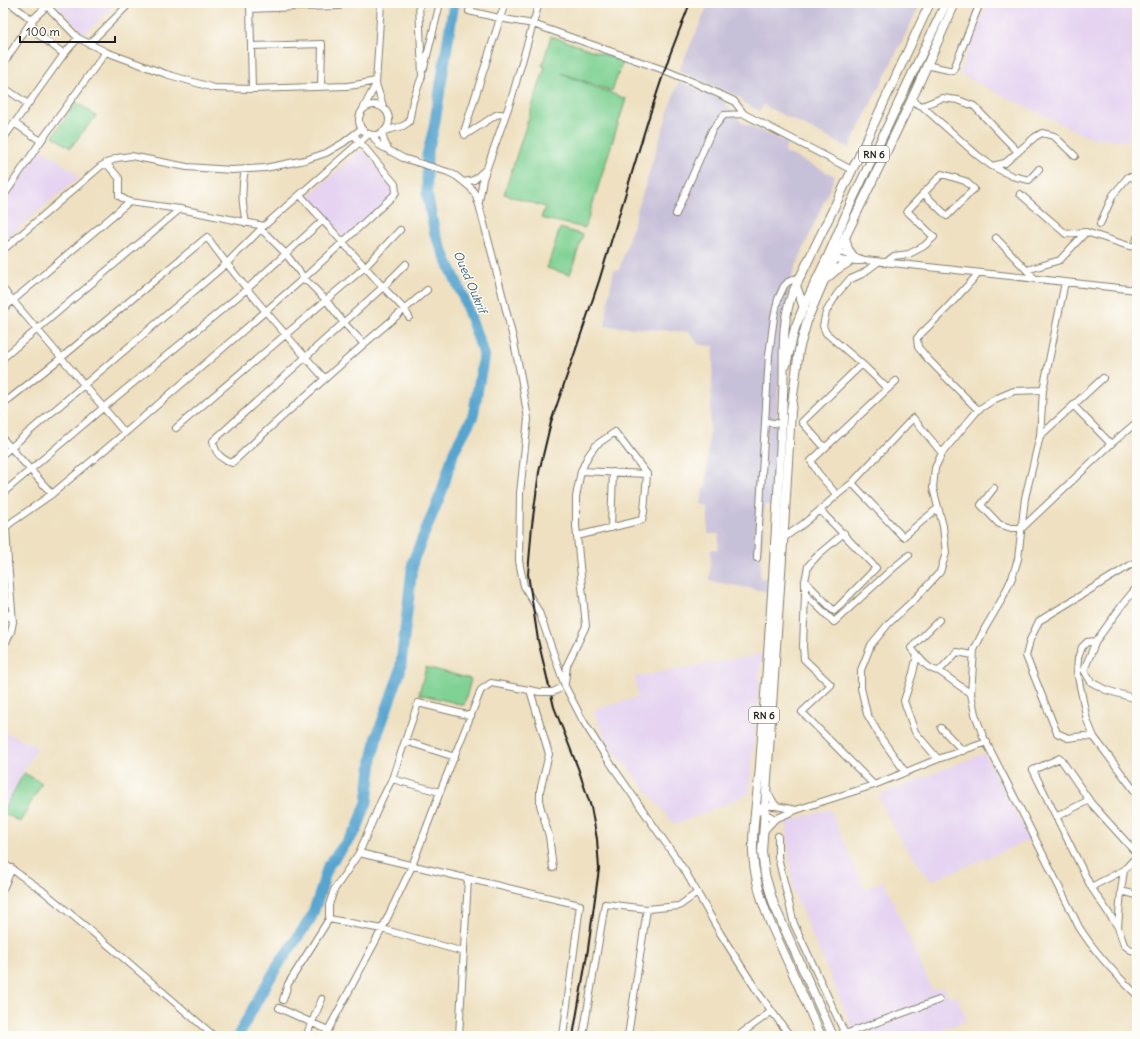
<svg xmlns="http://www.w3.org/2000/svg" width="1140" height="1039" font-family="Delius,sans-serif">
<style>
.built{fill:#e5d3f1}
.industrial{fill:#c7c0d9}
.green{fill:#80d294;stroke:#4e7758}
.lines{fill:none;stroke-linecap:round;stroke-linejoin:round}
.river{stroke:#56a5d0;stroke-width:11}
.minor-casing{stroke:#857e6e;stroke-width:8}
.major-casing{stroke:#857e6e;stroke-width:10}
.minor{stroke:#fff;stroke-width:6}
.major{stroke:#fff;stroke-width:8}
.rail{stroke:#1c1c1c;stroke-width:2}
.minor-bridge-casing{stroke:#857e6e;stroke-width:8;stroke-linecap:butt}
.minor-bridge{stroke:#fff;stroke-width:6}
.labels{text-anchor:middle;stroke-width:3;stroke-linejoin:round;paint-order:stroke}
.shield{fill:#fdfcf7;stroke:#605f5e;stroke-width:1}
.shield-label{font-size:10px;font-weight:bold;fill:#1c1c1c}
.water-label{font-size:12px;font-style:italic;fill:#396076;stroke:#fdfcf7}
</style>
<rect width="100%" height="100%" fill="#fdfcf7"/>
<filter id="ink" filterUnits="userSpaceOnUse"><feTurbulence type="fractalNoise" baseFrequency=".025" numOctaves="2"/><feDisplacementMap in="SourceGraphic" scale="8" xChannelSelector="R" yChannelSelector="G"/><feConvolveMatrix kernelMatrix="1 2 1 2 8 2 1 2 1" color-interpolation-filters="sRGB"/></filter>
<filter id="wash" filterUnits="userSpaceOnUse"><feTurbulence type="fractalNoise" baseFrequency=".012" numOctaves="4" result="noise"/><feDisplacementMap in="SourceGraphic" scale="16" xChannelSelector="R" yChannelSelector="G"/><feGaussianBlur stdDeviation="0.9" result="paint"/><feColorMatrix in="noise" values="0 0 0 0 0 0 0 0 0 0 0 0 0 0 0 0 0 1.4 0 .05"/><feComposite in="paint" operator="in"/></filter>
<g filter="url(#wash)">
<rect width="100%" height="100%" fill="#eee0c0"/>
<path class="built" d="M 55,3 L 118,3 L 84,34 Z
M 988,3 L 1137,3 L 1137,142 L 1088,137 L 959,74 Z
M 42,149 L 80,176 L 3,241 L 3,204 Z
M 362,149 L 397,191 L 344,237 L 314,205 L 310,195 Z
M 762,654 L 749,794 L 675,825 L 609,745 L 593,710 L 638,697 L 635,677 Z
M 3,731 L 37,747 L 3,809 Z
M 984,753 L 1030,840 L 931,881 L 904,845 L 890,821 L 878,796 Z
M 830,809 L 865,889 L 884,881 L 932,990 L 944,987 L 949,998 L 956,995 L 967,1020 L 928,1036 L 856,1036 L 793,891 L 786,822 Z"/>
<path class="industrial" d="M 709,3 L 921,3 L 849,148 L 763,105 L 760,111 L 743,103 L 741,98 L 679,71 Z
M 679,82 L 722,99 L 741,122 L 787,143 L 785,152 L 835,176 L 791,278 L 788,294 L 781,348 L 776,430 L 774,505 L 764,505 L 760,578 L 769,578 L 769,592 L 710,581 L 711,549 L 718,549 L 719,534 L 708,534 L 708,507 L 701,505 L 703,488 L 706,488 L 714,346 L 699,345 L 689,332 L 605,326 L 610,289 L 614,270 L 619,270 L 672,99 Z"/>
<path class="green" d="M 551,36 L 623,61 L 612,91 L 561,73 L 626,99 L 585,228 L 541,218 L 545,207 L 504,194 L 545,67 L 542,66 Z
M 76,102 L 96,116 L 70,148 L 53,136 Z
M 560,228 L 583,235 L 570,275 L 547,268 Z
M 426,667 L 471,679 L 464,705 L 419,694 Z
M 24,773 L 42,783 L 20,822 L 3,812 L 3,811 Z"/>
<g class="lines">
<path class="river" d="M 238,1036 L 262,992 L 277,967 L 311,918 L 318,899 L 328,866 L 357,829 L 367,802 L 372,760 L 377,736 L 400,672 L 413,561 L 442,491 L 454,451 L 473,416 L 484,355 L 462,294 L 435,234 L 427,193 L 427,155 L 434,127 L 454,3"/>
</g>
</g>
<g filter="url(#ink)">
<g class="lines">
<g class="minor-casing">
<path id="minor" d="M 10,3 L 32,20 L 34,31 L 64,54
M 44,3 L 78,38 L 106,52 L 166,74 L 214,88 L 252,89 L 347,86 L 355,85 L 376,81
M 250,3 L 252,89
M 381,3 L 376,84 L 384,109
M 505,3 L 464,132 L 465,135 L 467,134 L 496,115 L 500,114 L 505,115
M 250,9 L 296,7 L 339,6 L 339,3
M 469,11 L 499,18 L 533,24 L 664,70 L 693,82 L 734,101 L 744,114
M 89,44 L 130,3
M 251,46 L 322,44 L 321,87
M 3,64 L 32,20 L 47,6
M 926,65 L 953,71 L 980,3
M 424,68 L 440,3
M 3,87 L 28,104
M 911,101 L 922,106 L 977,155 L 992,166 L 1012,176 L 1029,180 L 1039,169
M359 120a15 15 0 1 1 30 0a15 15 0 1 1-30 0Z
M 922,106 L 942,98 L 958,100 L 974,106 L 1018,152
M 363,109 L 376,84
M 14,123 L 41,141
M 384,131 L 403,126 L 409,122 L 413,101 L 422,76 L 419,3
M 382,132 L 384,141 L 389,151
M 372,135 L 379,145 L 403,158 L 448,172 L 456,176 L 471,188 L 475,194 L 479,205 L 493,258 L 513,338 L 521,377 L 528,419 L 520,493 L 519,561 L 524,586 L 539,612 L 565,686 L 582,719 L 604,754 L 685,871 L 720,933 L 759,994 L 790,1036
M 3,139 L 64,54 L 78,38
M 106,163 L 119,178 L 119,196 L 129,202 L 180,209 L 264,226
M 992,166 L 1005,163 L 1035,137 L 1042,133 L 1054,136 L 1075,156
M 245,169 C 241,190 242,203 246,223
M 464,182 L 474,180 L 485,170
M 1020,194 L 1066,234 L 1086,232
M 300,195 L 383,287 L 405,310 L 409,317
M 3,197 L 41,141 L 106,52
M 479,202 L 483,179 L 511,100 L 539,3
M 676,214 L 712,130 L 724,115 L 744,114 L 852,170
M 1100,224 L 1113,195 L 1128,177 L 1137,178
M 261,229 L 286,254 L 304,278 L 326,300 L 343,322 L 364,344
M 996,238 L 1035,279
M 1135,247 L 1137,238
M 3,250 L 101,166 L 117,158 L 131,156 L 187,167 L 232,170 L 265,168 L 305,160 L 326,153 L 343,143 L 361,129
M 836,251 L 865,260 L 1137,290
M 832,258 L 845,261 L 862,261
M 878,262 L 862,274 L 849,280 L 837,294 L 826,312 L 823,326 L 826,333 L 862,364 L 888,389
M 885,263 L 894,256 L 909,254 L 924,246 L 934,237 L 907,211 L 942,174 L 965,181 L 974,189 L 947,216 L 923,193
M 406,264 L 383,287 L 213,441 C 215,453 221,459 232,463 L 274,424 L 364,344 L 427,290
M 1027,270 L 1060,260 L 1086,232 L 1129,246 L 1137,247
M 1065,282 L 1043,390 L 1040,436 L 1025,498 L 1018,559 L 1012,578 L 1001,601 L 985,628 L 974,650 L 971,694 L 975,714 L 983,736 L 1020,808 L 1079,927 C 1095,953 1115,974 1137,995
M 3,289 L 125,433
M 3,309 L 129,202
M 3,358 L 180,209
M 3,404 L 61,358 L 207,237 C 243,287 284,333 325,379
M 1074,406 L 1111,444
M 978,410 L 927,358 L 918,347 L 917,338 L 946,309 L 979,273
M 766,422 L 782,424
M 176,428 L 365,267 L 400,230
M 1040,436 L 1103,378
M 3,439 L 52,494
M 825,448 L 802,422 L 862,364
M 3,454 L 226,264 L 264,226 L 369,134
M 581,471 L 647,474
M 852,483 L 903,537 L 938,508
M 994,488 L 981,505 L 999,524 L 1011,528 L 1022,528 L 1111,444 L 1137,422
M 3,493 L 104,407 L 247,289 L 323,220
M 837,495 L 818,473 L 811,461 L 896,381
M 3,523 L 6,527 L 8,562 L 13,622 L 11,632 L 6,642 L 3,643
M 6,527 L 12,522 L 52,494 L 125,433 L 304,278 L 393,196 L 396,192 L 395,184 L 354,135
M 611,528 L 613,472
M 844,533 L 819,554 L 808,566 L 805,581 L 805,594 L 803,646 L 804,659 L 831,685 L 802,712 L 874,785
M 782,539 L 802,525 L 820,510 L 837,495 L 852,483 L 913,418 L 942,453
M 757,558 L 769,355 L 774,317 L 778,299 L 784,286 L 788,282 L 801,276
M 805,581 L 834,611 L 876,568 L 820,510
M 1137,587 L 1123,604 L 1096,641 L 1084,670 L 1091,682 L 1106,690 L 1137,699
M 805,594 L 834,622 L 891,570 L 909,555
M 3,609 L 13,622
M 939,620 L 911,648 C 918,656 928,671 939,671 L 957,652 L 973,655
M 1096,641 L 1087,642 L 1082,647 L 1078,658 L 1077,672 L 1087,720 L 1094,737 L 1137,794
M 917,655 L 913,673 L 904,701 L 915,732 L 938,759
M 939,671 L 971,694
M 565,683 L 567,665 L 586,626 L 576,526 L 576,497 L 581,471 L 588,456 L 596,445 L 615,432 L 647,474 L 644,512 L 642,520 L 577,536
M 530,690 L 549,754 L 540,791 L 540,805 L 549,836 L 553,868
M 941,728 L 963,751
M 1094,737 L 1083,736 L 1068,738 L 1057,733 L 1026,656 L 1030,640 L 1039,621 L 1137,561
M 405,741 L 455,757
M 906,773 L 881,738 L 867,714 L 861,688 L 861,670 L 871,645 L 889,623 L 916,598 L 940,572 L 946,553 L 943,526 L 933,488 L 935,468 L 942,453 L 978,410 L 995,399 L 1014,391 L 1043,390
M 392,779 L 440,792
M 796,810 L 874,785 L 938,759 L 987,742
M 1056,817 L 1089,800
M 775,819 L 756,809 L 765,806 L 776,806
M 764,831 L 775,819 L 796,810 L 776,806 L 766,790
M 778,836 L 778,857 L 794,924 L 846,1036
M 359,853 L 580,905 L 563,1036
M 1137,856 L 1124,870 L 1121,891 L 1118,927 L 1124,945 L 1131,950 L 1137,952
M 3,863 L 43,891 L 114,950 L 214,1036
M 1091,887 L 1124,870
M 3,889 L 12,868
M 1121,891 L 1137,895
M 329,919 L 382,929 L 464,952
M 1118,927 L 1091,887 L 1033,770 L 1060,758 L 1091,803 L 1137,854
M 283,1000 L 288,984 L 329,919 L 329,905 L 334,890 L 359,853 L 381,801 L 392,779 L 418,703 L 471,716
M 279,1008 L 328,1030
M 845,1034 L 939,1000
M 306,1036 L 322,999
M 325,1036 L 382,929 L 412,866 L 440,792 L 481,690 L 491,683 L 540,692
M 459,1036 L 468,879
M 583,1036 L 605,904 L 647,909 L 679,906 L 697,893
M 628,1036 L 647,909
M 738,1036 L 772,1011"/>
</g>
<g class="major-casing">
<path id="major" d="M 845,237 L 848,249 L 853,256
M 827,278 L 836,270 L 849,262
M 796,286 L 804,308
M 786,365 L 795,328 L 804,306 L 828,256 L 850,205 L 946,3
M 821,1036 L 770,922 C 761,900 754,876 753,852 C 752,823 758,795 760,766 C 765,692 771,618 775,544 C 778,495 781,445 783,395 C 785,361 780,327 792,294 L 858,158 L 930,3
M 833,1036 L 774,905 L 765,875 L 762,852 L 784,529 L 791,411 L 799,350 L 808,318 L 823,283 L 911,101 L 955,3"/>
</g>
<use href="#minor" class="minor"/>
<use href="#major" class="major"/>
<path class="rail" d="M 573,1036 L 588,949 L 599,869 L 597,839 L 591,807 L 578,768 L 554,707 L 538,640 L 528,574 L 532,525 L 539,472 L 551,422 L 575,352 L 599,281 L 648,120 L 669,57 L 690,3"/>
<g class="minor-bridge-casing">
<path id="minor-bridge" d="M 540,692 L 553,692 L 559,689"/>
</g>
<use href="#minor-bridge" class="minor-bridge"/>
</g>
</g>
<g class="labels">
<g class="shield">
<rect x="859" y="146" width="30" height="16" rx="3"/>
<rect x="749" y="707" width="30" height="16" rx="3"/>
</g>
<g class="shield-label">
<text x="874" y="158">RN 6</text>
<text x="764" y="719">RN 6</text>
</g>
<g class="water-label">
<text transform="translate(470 282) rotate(67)" y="4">Oued Oukrif</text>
</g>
</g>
<rect width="1140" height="1039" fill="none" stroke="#fdfcf7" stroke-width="16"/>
<path d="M20 36v6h95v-6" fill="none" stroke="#1c1c1c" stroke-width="2"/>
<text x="26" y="36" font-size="12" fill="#1c1c1c" stroke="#fdfcf7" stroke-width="3" paint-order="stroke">100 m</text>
</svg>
